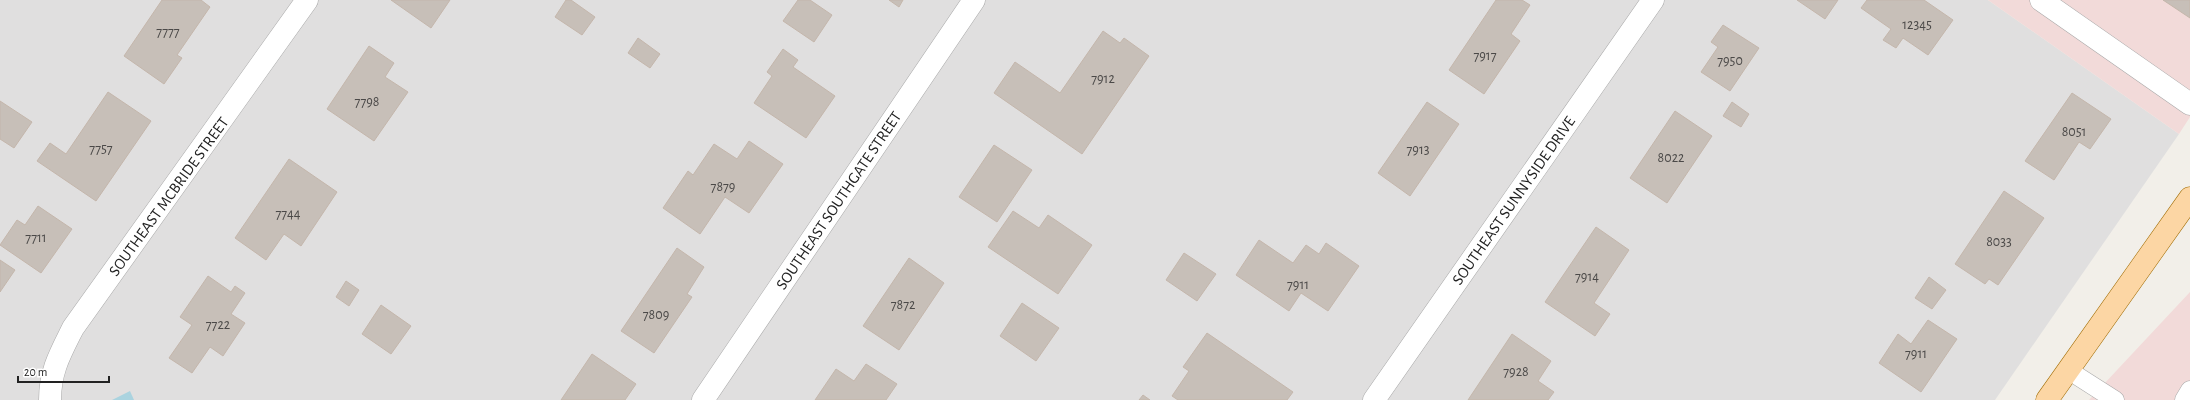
<svg xmlns="http://www.w3.org/2000/svg" width="2190" height="400" font-family="'Alegreya Sans',sans-serif">
<style>
.residential{fill:#e0dfdf}
.commercial{fill:#f2dad9}
.water{fill:#aad3df}
.building{fill:#c7bfb8;stroke:#c4b6ab}
.lines{fill:none;stroke-linecap:round;stroke-linejoin:round}
.service-casing{stroke:#a9a9a9;stroke-width:19}
.minor-casing{stroke:#a9a9a9;stroke-width:23}
.primary-casing{stroke:#a06b00;stroke-width:23}
.service{stroke:#fff;stroke-width:18}
.minor{stroke:#fff;stroke-width:22}
.primary{stroke:#fcd6a4;stroke-width:22}
.labels{text-anchor:middle;stroke-width:3;stroke-linejoin:round;paint-order:stroke}
.number-label{font-size:14px;fill:#4b4948}
.street-label{font-size:16px;fill:#222;stroke:#fff}
</style>
<rect width="100%" height="100%" fill="#f2efe9"/>
<path class="residential" d="M 0,0 L 1988,0 L 2179,134 L 1995,400 L 0,400 Z"/>
<path class="commercial" d="M 1988,0 L 2190,0 L 2190,117 L 2179,134 Z
M 2190,292 L 2190,400 L 2089,400 Z"/>
<path class="water" d="M 130,391 L 134,400 L 112,400 Z"/>
<path class="building" d="M 162,0 L 201,0 L 210,7 L 177,55 L 182,58 L 164,84 L 124,56 Z
M 391,0 L 450,0 L 431,28 Z
M 566,0 L 571,0 L 595,17 L 582,35 L 555,17 Z
M 798,0 L 810,0 L 832,15 L 814,42 L 783,21 Z
M 889,0 L 903,0 L 899,7 Z
M 1496,0 L 1522,0 L 1530,5 L 1511,34 L 1520,41 L 1484,94 L 1449,70 Z
M 1797,0 L 1838,0 L 1825,19 Z
M 1867,0 L 1924,0 L 1953,20 L 1928,55 L 1903,38 L 1896,48 L 1883,40 L 1891,29 L 1861,8 Z
M 2163,0 L 2190,0 L 2190,18 Z
M 1723,25 L 1759,48 L 1730,91 L 1701,72 L 1718,47 L 1711,42 Z
M 1103,31 L 1120,43 L 1124,38 L 1149,56 L 1082,154 L 994,93 L 1015,62 L 1060,93 Z
M 638,38 L 660,54 L 650,68 L 628,53 Z
M 369,46 L 394,63 L 385,77 L 408,92 L 374,141 L 327,109 Z
M 783,49 L 798,60 L 793,67 L 835,96 L 806,138 L 754,103 L 772,76 L 767,72 Z
M 108,92 L 151,121 L 96,201 L 37,161 L 50,143 L 66,154 Z
M 2072,93 L 2111,119 L 2090,149 L 2079,142 L 2054,180 L 2025,161 Z
M 0,101 L 32,122 L 14,148 L 0,139 Z
M 1427,102 L 1459,124 L 1410,196 L 1378,173 Z
M 1732,102 L 1749,114 L 1741,127 L 1723,116 Z
M 1675,111 L 1712,136 L 1667,203 L 1630,178 Z
M 749,141 L 783,164 L 749,213 L 725,197 L 700,234 L 663,208 L 688,171 L 693,175 L 714,144 L 737,159 Z
M 994,145 L 1032,170 L 997,222 L 959,197 Z
M 289,159 L 337,192 L 301,246 L 284,234 L 266,260 L 235,238 Z
M 2004,191 L 2044,218 L 1998,285 L 1989,279 L 1985,284 L 1955,264 Z
M 38,206 L 72,229 L 41,273 L 0,245 L 17,220 L 25,225 Z
M 1013,211 L 1039,228 L 1048,215 L 1092,245 L 1058,294 L 988,247 Z
M 1596,227 L 1629,250 L 1594,303 L 1610,314 L 1595,336 L 1545,302 Z
M 1259,240 L 1293,263 L 1306,245 L 1319,254 L 1326,243 L 1359,266 L 1328,311 L 1301,293 L 1289,311 L 1236,275 Z
M 677,248 L 704,267 L 687,294 L 692,297 L 654,353 L 621,331 Z
M 1184,253 L 1216,274 L 1197,301 L 1166,280 Z
M 909,258 L 944,283 L 899,350 L 863,326 Z
M 0,260 L 15,270 L 0,292 Z
M 208,276 L 231,292 L 235,286 L 245,293 L 231,314 L 245,323 L 223,356 L 210,347 L 192,373 L 169,358 L 192,325 L 180,317 Z
M 1929,277 L 1946,290 L 1932,309 L 1915,298 Z
M 346,281 L 359,290 L 349,306 L 336,297 Z
M 1022,303 L 1059,328 L 1036,361 L 1000,336 Z
M 381,305 L 411,326 L 391,354 L 362,334 Z
M 1928,320 L 1957,339 L 1921,392 L 1879,363 L 1898,334 L 1911,344 Z
M 1207,333 L 1293,392 L 1287,400 L 1178,400 L 1172,396 L 1189,371 L 1183,367 Z
M 1512,334 L 1551,361 L 1538,381 L 1554,392 L 1548,400 L 1468,400 Z
M 592,354 L 636,384 L 625,400 L 561,400 Z
M 866,364 L 897,384 L 886,400 L 815,400 L 836,369 L 854,381 Z
M 1143,395 L 1150,400 L 1139,400 Z"/>
<g class="lines">
<g class="service-casing">
<path id="service" d="M 2068,370 L 2115,400
M 2184,400 L 2190,390"/>
</g>
<g class="minor-casing">
<path id="minor" d="M 2041,0 L 2190,104
M 50,400 C 50,371 60,354 73,328 L 307,0
M 703,400 L 974,0
M 1374,400 L 1653,0"/>
</g>
<g class="primary-casing">
<path id="primary" d="M 2047,400 L 2190,198"/>
</g>
<use href="#service" class="service"/>
<use href="#minor" class="minor"/>
<use href="#primary" class="primary"/>
</g>
<g class="labels">
<g class="number-label">
<text x="1917" y="29">12345</text>
<text x="168" y="36">7777</text>
<text x="1485" y="60">7917</text>
<text x="1730" y="65">7950</text>
<text x="1103" y="83">7912</text>
<text x="367" y="106">7798</text>
<text x="2074" y="136">8051</text>
<text x="101" y="153">7757</text>
<text x="1418" y="154">7913</text>
<text x="1671" y="162">8022</text>
<text x="723" y="191">7879</text>
<text x="288" y="218">7744</text>
<text x="36" y="242">7711</text>
<text x="1999" y="246">8033</text>
<text x="1587" y="281">7914</text>
<text x="1298" y="289">7911</text>
<text x="903" y="309">7872</text>
<text x="656" y="319">7809</text>
<text x="218" y="329">7722</text>
<text x="1916" y="358">7911</text>
<text x="1516" y="376">7928</text>
</g>
<g class="street-label">
<text transform="translate(168 196) rotate(-54)" y="6">SOUTHEAST MCBRIDE STREET</text>
<text transform="translate(838 200) rotate(-56)" y="6">SOUTHEAST SOUTHGATE STREET</text>
<text transform="translate(1513 200) rotate(-55)" y="6">SOUTHEAST SUNNYSIDE DRIVE</text>
</g>
</g>
<path d="M18 376v6h91v-6" fill="none" stroke="#222222" stroke-width="2"/>
<text x="24" y="376" font-size="12" fill="#222222" stroke="#ffffff" stroke-width="3" paint-order="stroke">20 m</text>
</svg>
